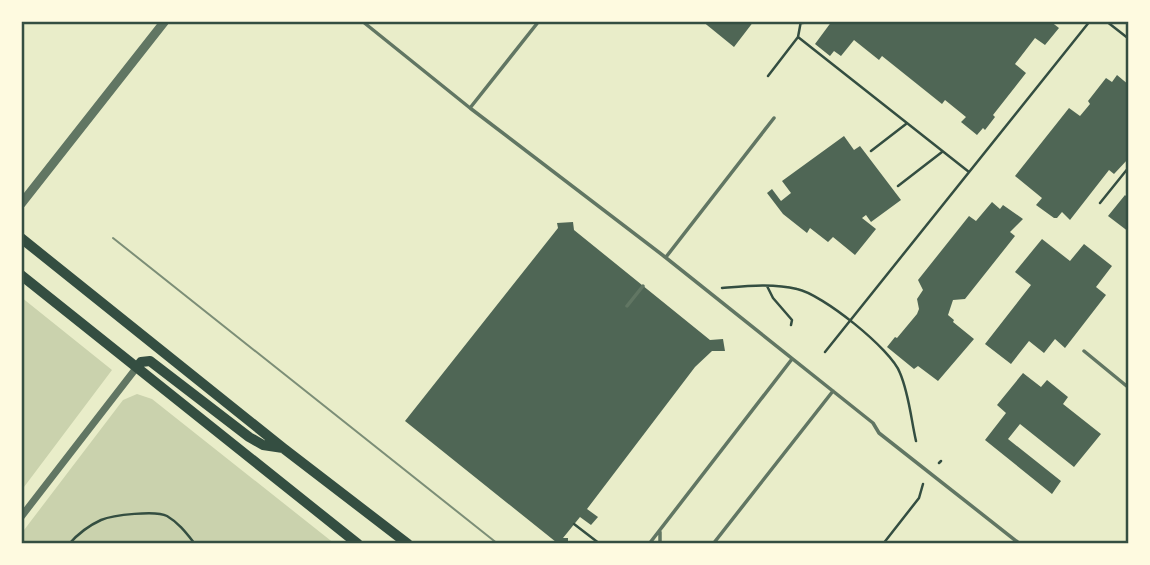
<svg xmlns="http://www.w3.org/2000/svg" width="1150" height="565" font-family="Jost,sans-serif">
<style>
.green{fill:#cad2ad}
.building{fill:#4f6655}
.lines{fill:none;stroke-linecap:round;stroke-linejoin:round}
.path{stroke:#344e41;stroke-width:2.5}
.service{stroke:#617663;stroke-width:3.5}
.minor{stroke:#617663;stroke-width:7}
.tertiary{stroke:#617663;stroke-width:9}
.secondary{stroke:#344e41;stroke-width:10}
.tram{stroke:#7c8e77;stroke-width:2}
.neatline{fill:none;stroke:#344e41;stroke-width:2.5}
</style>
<rect width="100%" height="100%" fill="#e9edc9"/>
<path class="green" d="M 21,297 L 112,370 L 21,491 Z
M 137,394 L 152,399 L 335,544 L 21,544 L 21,534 L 123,400 Z"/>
<path class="building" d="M 702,21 L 754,21 L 734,47 Z
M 832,21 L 1050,21 L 1059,28 L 1045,45 L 1035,38 L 1015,64 L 1026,73 L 993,115 L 995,117 L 985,130 L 983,128 L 977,135 L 961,122 L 966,117 L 945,100 L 942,104 L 882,56 L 879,60 L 854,40 L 841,56 L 834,51 L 830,56 L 815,44 Z
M 1117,75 L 1129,85 L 1129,158 L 1114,174 L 1109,170 L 1070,220 L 1062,212 L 1057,218 L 1054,218 L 1036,205 L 1042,198 L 1015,176 L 1069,108 L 1080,116 L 1090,104 L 1088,101 L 1106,78 L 1112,82 Z
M 844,136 L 854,150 L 860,146 L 901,200 L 871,222 L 866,215 L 862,218 L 876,229 L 855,255 L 833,237 L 828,242 L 810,228 L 807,233 L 783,214 L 767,193 L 772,189 L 781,201 L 791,193 L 782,181 Z
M 1125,195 L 1129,199 L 1129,232 L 1108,216 Z
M 992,202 L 1000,209 L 1003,205 L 1023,219 L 1010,232 L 1015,236 L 965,299 L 953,300 L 948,315 L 954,320 L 953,322 L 974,339 L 938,381 L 918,366 L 914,369 L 887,347 L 895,337 L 897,338 L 917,314 L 919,309 L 917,299 L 923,290 L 918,280 L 969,216 L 976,221 Z
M 573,222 L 574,230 L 710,340 L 723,339 L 725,351 L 712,351 L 695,367 L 587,509 L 598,517 L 591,525 L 580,517 L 563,538 L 568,538 L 568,544 L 552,544 L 556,542 L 405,421 L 558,228 L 557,223 Z
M 1042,239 L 1070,261 L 1084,244 L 1112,266 L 1096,287 L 1106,295 L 1065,348 L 1055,339 L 1044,353 L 1029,341 L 1011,364 L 985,344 L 1031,285 L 1015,272 Z
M 1023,373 L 1041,387 L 1047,380 L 1068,397 L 1063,404 L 1101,434 L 1074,467 L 1020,424 L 1008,439 L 1061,481 L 1052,494 L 985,440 L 1006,413 L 997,405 Z"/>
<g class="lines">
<path class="path" d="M 1106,21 L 1129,39
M 802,23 L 819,21
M 798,37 L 969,172
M 768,76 L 798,37 L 801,21
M 871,151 L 906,124
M 898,186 L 942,152
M 1100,203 L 1129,167
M 767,286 L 773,298 L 792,320 L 791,325
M 722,288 C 746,286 773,283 797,289 C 822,294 891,349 900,373 C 909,394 911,419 916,441
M 825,352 L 1090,21
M 939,463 L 941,461
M 574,524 L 600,544
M 69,544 C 77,535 90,525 101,520 C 113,515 156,510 167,516 C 179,523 187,534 195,544
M 883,544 L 919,498 L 923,484"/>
<path class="service" d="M 362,21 L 470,108
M 539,21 L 470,108 L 665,257 L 873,423 L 879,433 L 1020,544
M 666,257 L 774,118
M 627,306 L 643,286
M 1084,351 L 1129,388
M 649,544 L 792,359
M 660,544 L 660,532
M 713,544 L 833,391"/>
<path class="minor" d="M 21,517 L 137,367"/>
<path class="tertiary" d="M 21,204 L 165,21"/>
<path class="secondary" d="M 21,238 L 283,448 L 408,544
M 21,275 L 358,544
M 137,367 L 141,362 L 150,361 L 249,437 L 263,445 L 283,448"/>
<path class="tram" d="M 113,238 L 498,544"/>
</g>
<rect width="1150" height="565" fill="none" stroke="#fefae0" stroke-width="46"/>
<rect x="23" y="23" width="1104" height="519" class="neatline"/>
</svg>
